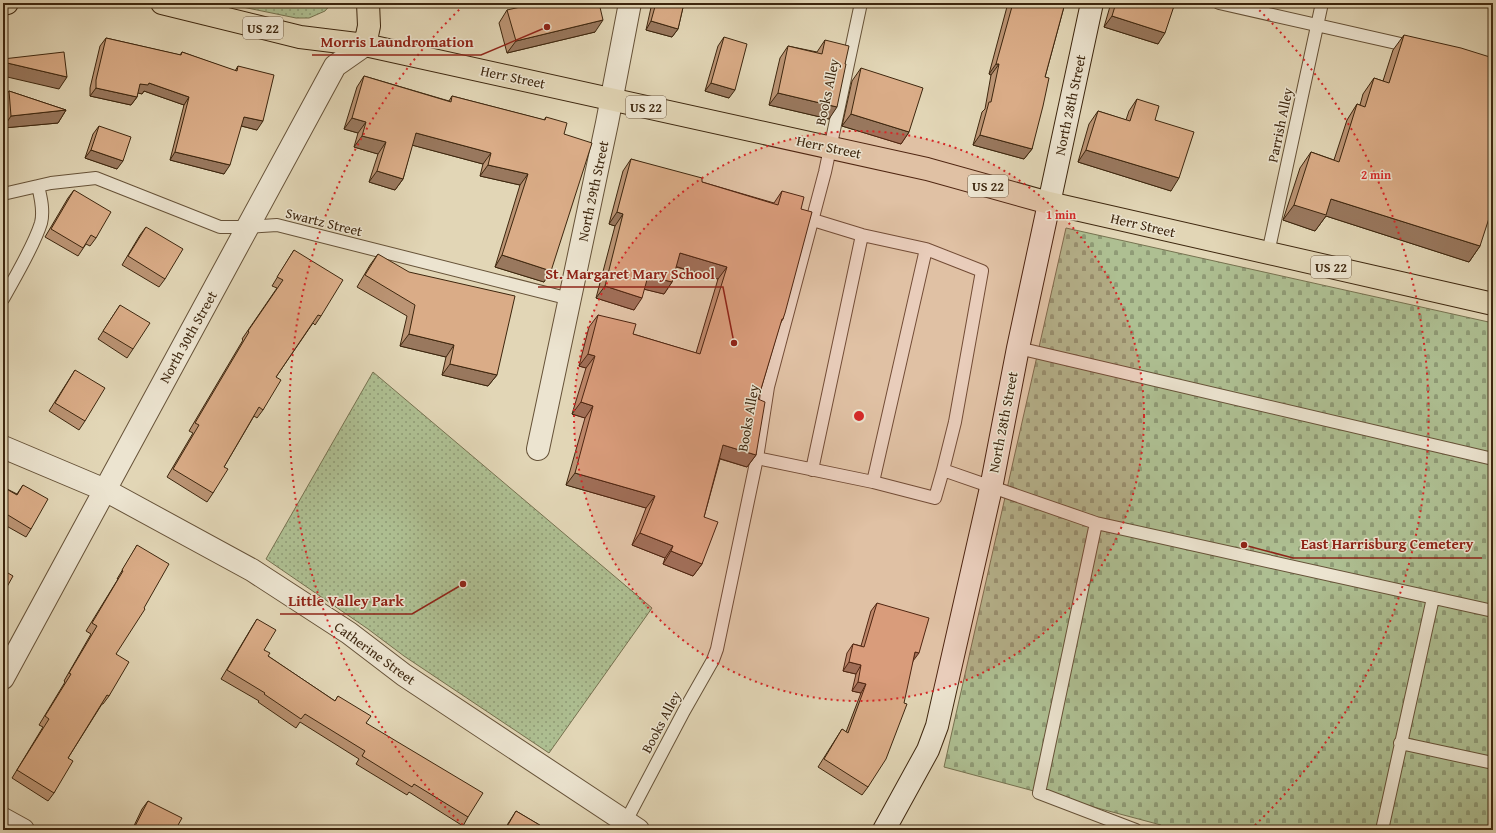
<svg xmlns="http://www.w3.org/2000/svg" width="1496" height="833" font-family="'Gentium Book Plus',serif">
<style>
.green{fill:url(#green-dots);stroke:#767250}
.cemetery{fill:url(#cemetery-stones);stroke:#767250}
.lines{fill:none;stroke-linecap:round;stroke-linejoin:round}
.lane-casing{stroke:#665238;stroke-width:14}
.street-casing{stroke:#665238;stroke-width:24}
.secondary-casing{stroke:#3d260e;stroke-width:24}
.primary-casing{stroke:#3d260e;stroke-width:24}
.lane{stroke:#ece4d0;stroke-width:12}
.street{stroke:#ece4d0;stroke-width:22}
.secondary{stroke:#ece4d0;stroke-width:22}
.primary{stroke:#e2d6b6;stroke-width:22}
.wall{fill:#bb9474;stroke:#3d260e}
.shaded-wall{fill:#99785e;stroke:#3d260e}
.building{fill:#daac87;stroke:#3d260e}
.ring{fill:none;stroke:#d62828;stroke-width:2;stroke-dasharray:2 4}
.labels{text-anchor:middle;stroke-width:3;stroke-linejoin:round;paint-order:stroke}
.shield{fill:#ece4d0;stroke:#725f48;stroke-width:1}
.shield-label{font-size:13px;font-weight:bold;fill:#3d260e}
.street-label{font-size:14px;fill:#3d260e;stroke:#ece4d0}
.centre{fill:#d62828;stroke:#ece4d0;stroke-width:2}
.ring-label{font-size:12px;text-anchor:middle;font-weight:bold;fill:#d62828;stroke:#ece4d0;stroke-width:3;stroke-linejoin:round;paint-order:stroke}
.leader{fill:none;stroke:#8f2418;stroke-width:1.5}
.callout-dot{fill:#8f2418;stroke:#ece4d0;stroke-width:1.5}
.callout-label{font-size:15px;text-anchor:middle;font-weight:bold;fill:#8f2418;stroke:#ece4d0;stroke-width:3;stroke-linejoin:round;paint-order:stroke}
</style>
<defs>
<pattern id="green-dots" width="8" height="8" patternUnits="userSpaceOnUse"><rect width="8" height="8" fill="#aebf92"/><path d="M2 2h.1M6 6h.1" fill="none" stroke="#8f9b76" stroke-width="1.8" stroke-linecap="round"/></pattern>
<pattern id="cemetery-stones" width="16" height="16" patternUnits="userSpaceOnUse"><rect width="16" height="16" fill="#aebf92"/><path d="M2 7V4a2 2 0 0 1 4 0v3zM10 15v-3a2 2 0 0 1 4 0v3z" fill="#8f9b76"/></pattern>
</defs>
<rect width="100%" height="100%" fill="#e2d6b6"/>
<filter id="stains"><feTurbulence type="fractalNoise" baseFrequency=".005" numOctaves="4"/><feColorMatrix values="0 0 0 0 .2 0 0 0 0 .09 0 0 0 0 .02 0 0 0 .5 -.17"/></filter>
<radialGradient id="worn" r=".72"><stop offset=".6" stop-color="#630" stop-opacity="0"/><stop offset="1" stop-color="#630" stop-opacity=".3"/></radialGradient>
<path class="green" d="M 223,3 L 332,3 L 325,11 L 309,18 L 296,18 Z
M 373,372 L 652,608 L 549,753 L 404,656 L 368,629 L 266,559 Z"/>
<path class="cemetery" d="M 1066,228 L 1493,323 L 1493,830 L 1161,830 L 1161,825 L 944,767 Z"/>
<g class="lines">
<g class="lane-casing">
<path id="lane" d="M 1219,3 L 1414,47
M 3,194 L 51,183 L 96,178 L 220,227 L 248,227 L 277,225 L 570,299
M 813,220 L 862,235 L 926,249 L 982,271 L 955,422 L 943,470
M 1268,253 L 1322,3
M 3,299 C 15,277 34,246 41,223 C 44,211 41,198 38,186
M 1018,348 L 1493,459
M 757,458 L 873,482 L 935,498 L 943,470 L 1096,523 L 1493,611
M 812,470 L 862,235
M 873,482 L 926,249
M 1096,523 L 1039,793 L 1136,830
M 1400,743 L 1493,763
M 625,823 L 684,711 L 713,660 L 717,649 L 757,458 L 768,387 L 825,172 L 861,3
M 1382,830 L 1433,598"/>
</g>
<g class="street-casing">
<path id="street" d="M 3,447 L 105,490 L 252,570 L 349,633 L 404,675 L 638,830
M 538,449 L 607,123 L 630,3
M 3,678 L 335,66 L 365,45
M 3,819 L 23,830"/>
</g>
<g class="secondary-casing">
<path id="secondary" d="M 884,830 L 928,750 L 937,726 L 991,488 L 1018,348 L 1092,3"/>
</g>
<g class="primary-casing">
<path id="primary" d="M 162,3 L 300,37 L 365,45 L 927,169 L 1049,203 L 1493,304
M 3,4 L 7,3
M 365,45 L 369,26 L 368,3"/>
</g>
<use href="#lane" class="lane"/>
<use href="#street" class="street"/>
<use href="#secondary" class="secondary"/>
<use href="#primary" class="primary"/>
</g>
<path class="wall" d="M 652,3 L 684,3 L 678,29 L 672,37 L 646,30 Z
M 1008,3 L 1065,3 L 1045,77 L 1032,149 L 1024,159 L 973,145 L 982,112 L 985,109 L 991,75 L 989,74 Z
M 1111,3 L 1175,3 L 1158,44 L 1104,27 Z
M 507,10 L 595,32 L 507,53 L 499,23 Z
M 1404,35 L 1480,246 L 1469,262 L 1326,216 L 1315,231 L 1283,220 L 1300,168 L 1311,152 L 1334,160 L 1347,120 L 1357,104 L 1360,105 L 1363,94 L 1374,78 L 1383,81 L 1393,50 Z
M 724,37 L 729,98 L 705,91 L 718,46 Z
M 106,38 L 180,55 L 182,52 L 235,71 L 238,66 L 257,130 L 241,126 L 224,174 L 170,160 L 184,105 L 144,91 L 142,94 L 138,92 L 137,97 L 131,105 L 90,96 L 90,88 L 100,46 Z
M 825,40 L 829,119 L 769,105 L 780,58 L 788,46 L 817,52 Z
M 861,68 L 909,132 L 901,144 L 842,126 L 852,81 Z
M 364,76 L 449,101 L 452,96 L 544,120 L 546,117 L 564,134 L 544,282 L 495,267 L 520,185 L 480,176 L 483,164 L 412,145 L 403,179 L 395,190 L 369,182 L 378,154 L 354,147 L 358,133 L 344,129 L 357,87 Z
M 9,91 L 66,110 L 58,123 L 3,128 L 3,99 Z
M 1137,99 L 1155,120 L 1171,191 L 1078,162 L 1089,124 L 1098,111 L 1126,120 L 1129,111 Z
M 99,126 L 117,169 L 85,158 L 93,134 Z
M 631,159 L 702,182 L 774,203 L 782,191 L 801,209 L 783,319 L 780,324 L 758,399 L 756,455 L 747,467 L 720,459 L 704,517 L 702,564 L 693,576 L 663,564 L 665,558 L 632,545 L 646,508 L 566,485 L 585,418 L 572,414 L 586,368 L 579,366 L 589,327 L 598,315 L 633,334 L 696,353 L 718,279 L 676,267 L 672,282 L 664,294 L 644,289 L 634,310 L 596,298 L 615,226 L 609,224 L 623,171 Z
M 74,190 L 96,238 L 90,246 L 86,244 L 78,256 L 45,237 L 68,198 Z
M 146,227 L 165,279 L 159,287 L 122,265 L 140,235 Z
M 294,250 L 321,316 L 315,325 L 313,323 L 276,377 L 263,410 L 257,418 L 254,416 L 224,467 L 213,493 L 207,502 L 167,477 L 193,433 L 189,431 L 243,340 L 242,339 L 277,288 L 272,286 Z
M 378,254 L 497,375 L 488,386 L 442,375 L 446,357 L 400,346 L 407,316 L 357,287 L 370,265 Z
M 120,305 L 133,349 L 127,358 L 98,339 Z
M 75,370 L 85,421 L 79,430 L 49,411 Z
M 23,485 L 31,529 L 26,537 L 3,524 L 3,487 L 17,494 Z
M 137,545 L 116,654 L 109,696 L 103,704 L 102,704 L 68,758 L 54,793 L 48,801 L 12,778 L 43,727 L 39,725 L 65,682 L 64,681 L 91,634 L 86,631 L 118,579 L 117,579 L 132,554 Z
M 877,603 L 913,661 L 868,787 L 862,795 L 818,767 L 842,729 L 846,732 L 861,693 L 852,691 L 856,674 L 843,671 L 847,653 L 853,644 L 861,646 L 871,611 Z
M 257,619 L 264,650 L 268,656 L 335,701 L 338,696 L 366,723 L 468,817 L 463,826 L 409,792 L 407,795 L 356,764 L 359,759 L 300,722 L 296,728 L 258,702 L 259,701 L 221,679 L 252,627 Z
M 148,801 L 177,827 L 181,830 L 132,830 L 142,809 Z
M 516,811 L 548,830 L 504,830 Z"/>
<path class="shaded-wall" d="M 1112,16 L 1165,33 L 1158,44 L 1104,27 Z
M 603,20 L 595,32 L 507,53 L 516,41 Z
M 651,21 L 678,29 L 672,37 L 646,30 Z
M 3,62 L 67,77 L 59,89 L 3,76 Z
M 996,64 L 999,64 L 991,75 L 989,74 Z
M 149,83 L 189,97 L 184,105 L 144,91 L 142,94 L 134,92 L 140,84 Z
M 711,83 L 735,90 L 729,98 L 705,91 Z
M 96,88 L 137,97 L 131,105 L 90,96 Z
M 778,93 L 837,107 L 829,119 L 769,105 Z
M 66,110 L 58,123 L 3,128 L 11,116 Z
M 851,114 L 909,132 L 901,144 L 842,126 Z
M 244,117 L 263,121 L 257,130 L 238,125 Z
M 352,118 L 366,122 L 358,133 L 344,129 Z
M 416,133 L 491,153 L 483,164 L 408,144 Z
M 980,135 L 1032,149 L 1024,159 L 973,145 Z
M 362,136 L 386,142 L 378,154 L 354,147 Z
M 91,150 L 123,161 L 117,169 L 85,158 Z
M 1086,150 L 1179,178 L 1171,191 L 1078,162 Z
M 175,152 L 230,165 L 224,174 L 170,160 Z
M 488,165 L 528,174 L 520,185 L 480,176 Z
M 377,171 L 403,179 L 395,190 L 369,182 Z
M 1331,199 L 1480,246 L 1469,262 L 1326,216 L 1315,231 L 1283,220 L 1294,205 Z
M 617,212 L 623,214 L 615,226 L 609,224 Z
M 680,253 L 727,267 L 718,279 L 671,265 Z
M 502,255 L 551,271 L 544,282 L 495,267 Z
M 648,276 L 672,282 L 664,294 L 639,288 Z
M 605,286 L 642,298 L 634,310 L 596,298 Z
M 409,334 L 454,345 L 446,357 L 400,346 Z
M 588,354 L 595,356 L 586,368 L 579,366 Z
M 450,364 L 497,375 L 488,386 L 442,375 Z
M 581,402 L 593,406 L 585,418 L 572,414 Z
M 723,445 L 756,455 L 747,467 L 715,457 Z
M 575,473 L 655,496 L 646,508 L 566,485 Z
M 640,533 L 673,546 L 665,558 L 632,545 Z
M 671,551 L 702,564 L 693,576 L 663,564 Z
M 915,652 L 919,653 L 913,661 Z
M 849,662 L 861,665 L 856,674 L 843,671 Z
M 858,682 L 866,684 L 861,693 L 852,691 Z"/>
<path class="building" d="M 538,3 L 599,3 L 603,20 L 516,41 L 507,10 Z
M 656,3 L 684,3 L 678,29 L 651,21 Z
M 1013,3 L 1065,3 L 1045,77 L 1049,78 L 1043,106 L 1032,149 L 980,135 L 989,102 L 991,102 L 999,64 L 996,64 Z
M 1116,3 L 1175,3 L 1165,33 L 1112,16 Z
M 1404,35 L 1461,48 L 1493,58 L 1493,206 L 1480,246 L 1331,199 L 1326,215 L 1294,205 L 1311,152 L 1339,162 L 1357,104 L 1365,107 L 1374,78 L 1389,83 Z
M 724,37 L 747,44 L 735,90 L 711,83 Z
M 106,38 L 181,55 L 182,52 L 237,71 L 238,66 L 274,75 L 263,121 L 244,117 L 230,165 L 175,152 L 189,97 L 149,83 L 148,85 L 140,84 L 137,97 L 96,88 L 96,80 Z
M 825,40 L 849,46 L 845,64 L 846,64 L 837,107 L 778,93 L 788,46 L 822,54 Z
M 64,52 L 67,77 L 3,62 L 3,59 Z
M 861,68 L 923,88 L 909,132 L 851,114 Z
M 364,76 L 451,102 L 452,96 L 545,120 L 546,117 L 567,123 L 564,134 L 592,143 L 551,271 L 502,255 L 528,174 L 488,165 L 491,153 L 416,133 L 403,179 L 377,171 L 386,142 L 362,136 L 366,122 L 352,118 Z
M 9,91 L 66,110 L 11,116 Z
M 1137,99 L 1159,106 L 1155,120 L 1194,132 L 1179,178 L 1086,150 L 1098,111 L 1130,121 Z
M 99,126 L 131,137 L 123,161 L 91,150 Z
M 631,159 L 702,178 L 702,182 L 778,205 L 782,191 L 804,197 L 801,209 L 812,212 L 785,313 L 783,319 L 782,319 L 758,399 L 765,402 L 756,455 L 723,445 L 704,517 L 718,522 L 702,564 L 671,551 L 673,546 L 640,533 L 655,496 L 575,473 L 593,406 L 581,402 L 595,356 L 588,354 L 598,315 L 636,324 L 633,334 L 700,354 L 727,267 L 680,253 L 672,282 L 648,276 L 642,298 L 605,286 L 623,214 L 617,212 Z
M 74,190 L 111,212 L 96,238 L 91,235 L 83,248 L 51,229 Z
M 146,227 L 183,249 L 165,279 L 128,256 Z
M 294,250 L 343,280 L 321,316 L 318,315 L 276,377 L 281,380 L 263,410 L 259,407 L 224,467 L 228,469 L 213,493 L 173,469 L 199,425 L 195,423 L 249,332 L 248,331 L 283,280 L 277,277 Z
M 378,254 L 409,272 L 515,296 L 497,375 L 450,364 L 454,345 L 409,334 L 415,305 L 365,275 Z
M 120,305 L 150,323 L 133,349 L 103,331 Z
M 75,370 L 105,388 L 85,421 L 55,403 Z
M 23,485 L 48,499 L 31,529 L 3,512 L 3,487 L 17,495 Z
M 137,545 L 169,564 L 144,608 L 145,609 L 116,654 L 129,662 L 109,696 L 107,695 L 68,758 L 73,761 L 54,793 L 17,770 L 49,719 L 45,716 L 71,674 L 69,673 L 97,626 L 92,623 L 123,571 L 122,570 Z
M 3,570 L 13,576 L 3,594 Z
M 877,603 L 929,618 L 919,653 L 915,652 L 904,703 L 907,704 L 886,759 L 868,787 L 824,759 L 842,729 L 848,733 L 866,684 L 858,682 L 861,665 L 849,662 L 853,644 L 864,647 Z
M 257,619 L 276,630 L 264,650 L 270,653 L 268,656 L 335,701 L 338,696 L 371,716 L 366,723 L 483,793 L 468,817 L 414,784 L 412,787 L 362,756 L 365,751 L 305,714 L 301,719 L 264,694 L 265,693 L 227,670 Z
M 148,801 L 182,818 L 177,827 L 181,830 L 133,830 Z
M 516,811 L 548,830 L 505,830 Z
M 765,828 L 769,830 L 764,830 Z"/>
<circle cx="859" cy="416" r="285" fill="#d62828" fill-opacity=".12"/>
<g class="ring">
<circle cx="859" cy="416" r="285"/>
<path d="M467 829A570 570 0 0 1 463 6M1255 6A570 570 0 0 1 1251 829"/>
</g>
<g class="labels">
<g class="shield">
<rect x="243" y="17" width="40" height="22" rx="3"/>
<rect x="626" y="96" width="40" height="22" rx="3"/>
<rect x="968" y="175" width="40" height="22" rx="3"/>
<rect x="1311" y="256" width="40" height="22" rx="3"/>
</g>
<g class="shield-label">
<text x="263" y="33">US 22</text>
<text x="646" y="112">US 22</text>
<text x="988" y="191">US 22</text>
<text x="1331" y="272">US 22</text>
</g>
<g class="street-label">
<text transform="translate(513 77) rotate(12)" y="5">Herr Street</text>
<text transform="translate(827 92) rotate(-78)" y="5">Books Alley</text>
<text transform="translate(1070 105) rotate(-78)" y="5">North 28th Street</text>
<text transform="translate(1280 125) rotate(-78)" y="5">Parrish Alley</text>
<text transform="translate(829 147) rotate(12)" y="5">Herr Street</text>
<text transform="translate(593 191) rotate(-78)" y="5">North 29th Street</text>
<text transform="translate(324 222) rotate(14)" y="5">Swartz Street</text>
<text transform="translate(1143 225) rotate(13)" y="5">Herr Street</text>
<text transform="translate(188 337) rotate(-61)" y="5">North 30th Street</text>
<text transform="translate(748 418) rotate(-80)" y="5">Books Alley</text>
<text transform="translate(1003 422) rotate(-79)" y="5">North 28th Street</text>
<text transform="translate(375 653) rotate(36)" y="5">Catherine Street</text>
<text transform="translate(661 722) rotate(-62)" y="5">Books Alley</text>
</g>
</g>
<circle cx="859" cy="416" r="6" class="centre"/>
<g class="ring-label">
<text x="1376" y="179">2 min</text>
<text x="1061" y="219">1 min</text>
</g>
<path class="leader" d="M547 27L481 55H312M734 343L723 287H538M1244 545L1293 558H1482M463 584L412 614H280"/>
<g class="callout-dot">
<circle cx="547" cy="27" r="4"/>
<circle cx="734" cy="343" r="4"/>
<circle cx="1244" cy="545" r="4"/>
<circle cx="463" cy="584" r="4"/>
</g>
<g class="callout-label">
<text x="397" y="47">Morris Laundromation</text>
<text x="630" y="279">St. Margaret Mary School</text>
<text x="1387" y="549">East Harrisburg Cemetery</text>
<text x="346" y="606">Little Valley Park</text>
</g>
<rect width="1496" height="833" fill="none" stroke="#e2d6b6" stroke-width="16"/>
<rect x="4" y="4" width="1488" height="825" fill="none" stroke="#3d260e" stroke-width="2"/>
<rect x="8" y="8" width="1480" height="817" fill="none" stroke="#3d260e"/>
<rect width="100%" height="100%" filter="url(#stains)"/>
<rect width="100%" height="100%" fill="url(#worn)"/>
</svg>
